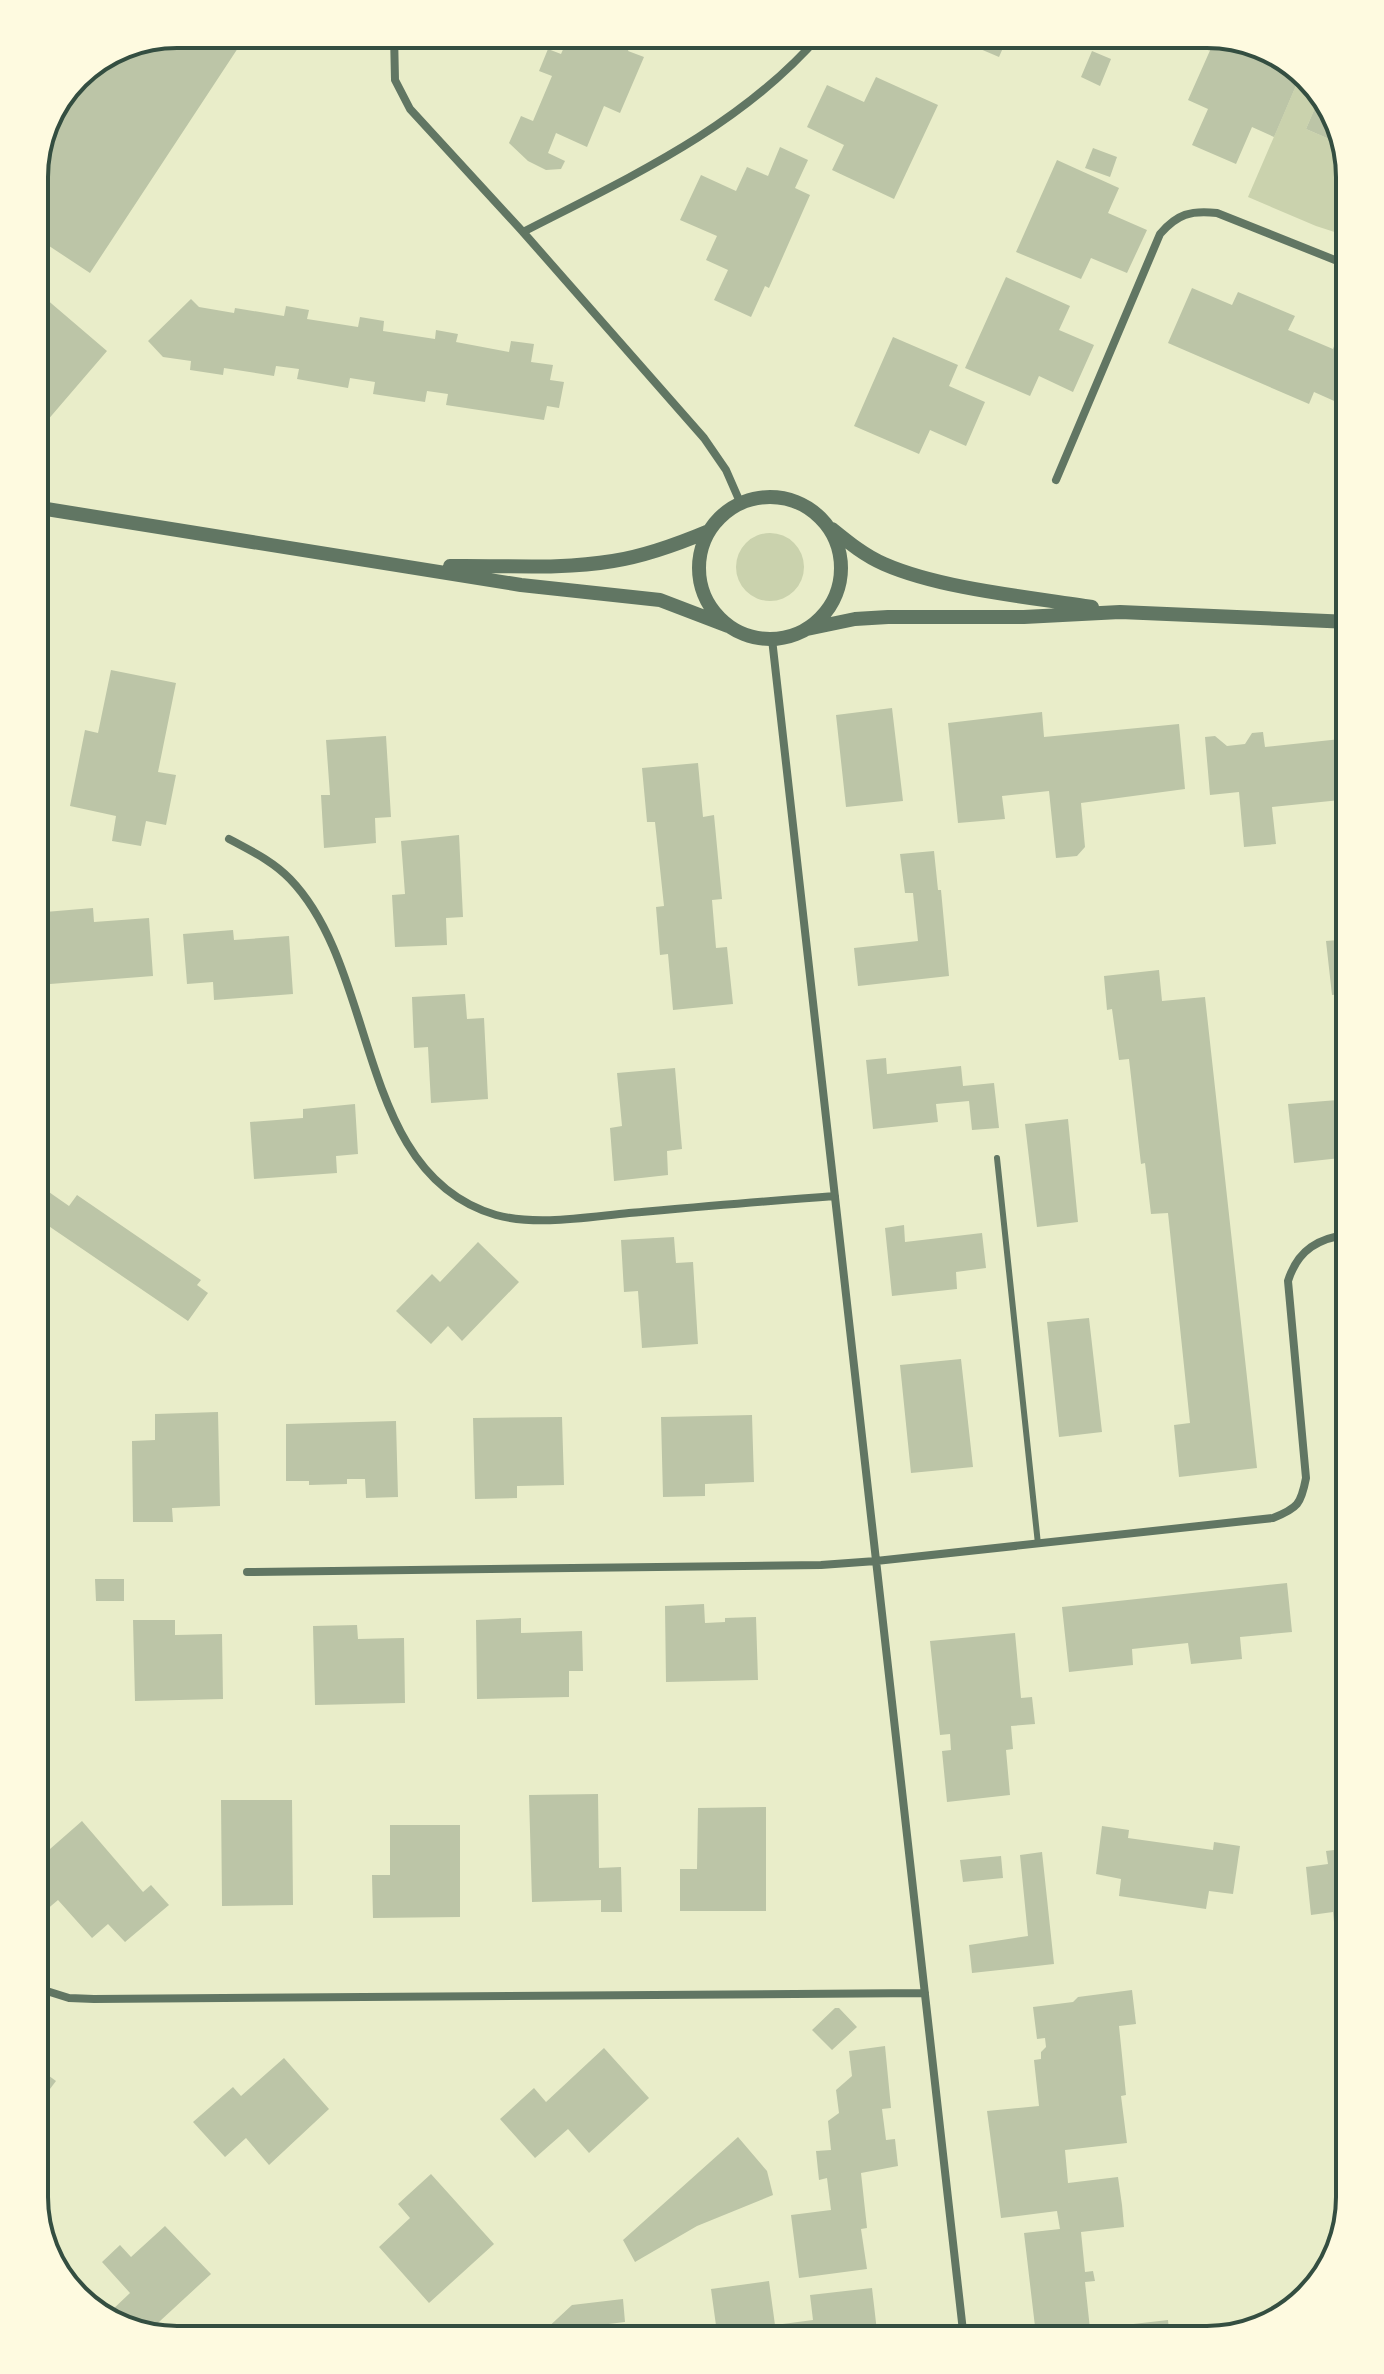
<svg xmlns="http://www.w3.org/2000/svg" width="1384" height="2374" font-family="Rubik,sans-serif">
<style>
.green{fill:#cad2ad}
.building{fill:#bcc5a7}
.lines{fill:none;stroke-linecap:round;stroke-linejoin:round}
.service{stroke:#617663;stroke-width:6}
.minor{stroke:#617663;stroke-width:8}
.tertiary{stroke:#617663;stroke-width:14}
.rim{fill:none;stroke:#344e41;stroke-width:4}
</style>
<rect width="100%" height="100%" fill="#e9edc9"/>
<path class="green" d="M 1301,74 L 1320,96 L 1306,129 L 1343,145 L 1350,177 L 1350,237 L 1316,226 L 1248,197 Z
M736 567a34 34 0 1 1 68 0a34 34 0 1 1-68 0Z"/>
<path class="building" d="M 177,34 L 217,34 L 238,48 L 90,273 L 34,236 L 34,168 L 55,122 L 93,64 L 123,45 Z
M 440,34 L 454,34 L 442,45 Z
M 570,34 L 635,34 L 628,51 L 644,57 L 620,113 L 604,106 L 587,147 L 556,133 L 548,153 L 565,161 L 561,169 L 546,170 L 528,161 L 509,143 L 521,116 L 533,121 L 552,76 L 539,71 L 548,49 L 561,54 Z
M 945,34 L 1009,34 L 999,57 Z
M 1216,37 L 1297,70 L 1301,74 L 1274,137 L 1252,127 L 1236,164 L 1192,145 L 1208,109 L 1188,100 Z
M 1092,51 L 1111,59 L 1100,86 L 1081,77 Z
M 876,77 L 938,105 L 894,199 L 832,170 L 844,145 L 807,127 L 827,85 L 864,102 Z
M 1320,96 L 1335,114 L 1343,145 L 1306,129 Z
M 780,147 L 808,160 L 795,188 L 810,195 L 769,288 L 765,286 L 751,317 L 714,300 L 728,270 L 706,260 L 717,236 L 680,220 L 701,175 L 736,191 L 747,167 L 768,176 Z
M 1093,148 L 1117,157 L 1110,177 L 1085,168 Z
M 1057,160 L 1119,188 L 1108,213 L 1147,230 L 1127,273 L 1091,258 L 1081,279 L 1016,252 Z
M 1006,277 L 1070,306 L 1059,330 L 1094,345 L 1073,392 L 1039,376 L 1030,396 L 965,368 Z
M 1192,288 L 1232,305 L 1238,292 L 1295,316 L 1288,330 L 1333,349 L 1337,338 L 1350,344 L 1350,408 L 1314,392 L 1309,404 L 1168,343 Z
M 45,298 L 107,351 L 34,436 L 34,310 Z
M 191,299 L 199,307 L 234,313 L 235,308 L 284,316 L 286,306 L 309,310 L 307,319 L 358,327 L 360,317 L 384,321 L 383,331 L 435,339 L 436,330 L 458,334 L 456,342 L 509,352 L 511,341 L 534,344 L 531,362 L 553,365 L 550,380 L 564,382 L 559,408 L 547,406 L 544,420 L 446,405 L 448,394 L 427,391 L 425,402 L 373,394 L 375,382 L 350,378 L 348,388 L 297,379 L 299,369 L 276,366 L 274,376 L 224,368 L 223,375 L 190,370 L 191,361 L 163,357 L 148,341 Z
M 893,337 L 958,365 L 949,386 L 985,402 L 966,446 L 930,430 L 919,454 L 854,426 Z
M 111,670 L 176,683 L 158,772 L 176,775 L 166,825 L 146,821 L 141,846 L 112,841 L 116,816 L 70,806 L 85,730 L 98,733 Z
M 892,708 L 903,801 L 846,807 L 836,715 Z
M 1042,712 L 1044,737 L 1179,724 L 1185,789 L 1081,803 L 1085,847 L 1077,856 L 1056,858 L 1049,791 L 1002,796 L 1005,819 L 958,823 L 948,723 Z
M 1263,732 L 1265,747 L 1350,738 L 1350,799 L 1272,807 L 1276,844 L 1244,847 L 1239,792 L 1210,795 L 1205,737 L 1215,736 L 1227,746 L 1245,744 L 1252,733 Z
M 386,736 L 391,817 L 375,818 L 376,843 L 324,848 L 321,795 L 330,795 L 326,740 Z
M 698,763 L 703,817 L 714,815 L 722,899 L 712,900 L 716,948 L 727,947 L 733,1004 L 673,1010 L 668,954 L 660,955 L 656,907 L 664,906 L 655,822 L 647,822 L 642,768 Z
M 459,835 L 463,917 L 446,918 L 447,945 L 395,947 L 392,895 L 405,894 L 401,841 Z
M 934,851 L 938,890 L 941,890 L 949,976 L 858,986 L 854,948 L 918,941 L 913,893 L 905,893 L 900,854 Z
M 93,908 L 94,922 L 149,918 L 153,976 L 50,984 L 45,912 Z
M 233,930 L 234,940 L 289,936 L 293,994 L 214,1000 L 213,982 L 187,984 L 183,934 Z
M 1350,939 L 1350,993 L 1332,995 L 1326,941 Z
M 1159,970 L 1162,1001 L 1205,997 L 1257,1468 L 1179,1477 L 1174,1425 L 1190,1423 L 1168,1213 L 1151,1214 L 1145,1163 L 1141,1164 L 1129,1059 L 1119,1060 L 1112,1009 L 1107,1010 L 1104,976 Z
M 465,994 L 467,1019 L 484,1018 L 488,1099 L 431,1103 L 428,1047 L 414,1048 L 412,997 Z
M 886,1058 L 887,1074 L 961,1066 L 963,1086 L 994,1083 L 999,1128 L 972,1130 L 969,1101 L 936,1104 L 938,1122 L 873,1129 L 866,1060 Z
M 675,1068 L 682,1149 L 667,1151 L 668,1175 L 614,1181 L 610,1128 L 622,1126 L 617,1073 Z
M 1350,1099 L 1350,1157 L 1294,1163 L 1288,1104 Z
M 355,1104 L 358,1154 L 336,1156 L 337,1173 L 254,1179 L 250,1122 L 303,1118 L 303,1109 Z
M 1068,1119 L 1078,1222 L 1037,1227 L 1025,1124 Z
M 34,1151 L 50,1162 L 36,1183 L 69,1206 L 77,1195 L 201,1280 L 197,1285 L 208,1293 L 188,1321 L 34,1216 Z
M 904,1225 L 905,1242 L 982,1233 L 986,1268 L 956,1272 L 957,1289 L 892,1296 L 885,1228 Z
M 674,1237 L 676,1263 L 693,1262 L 698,1344 L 642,1348 L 638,1291 L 624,1292 L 621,1240 Z
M 478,1242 L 519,1282 L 462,1341 L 448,1326 L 431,1344 L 396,1311 L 432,1274 L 440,1282 Z
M 1089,1318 L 1102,1432 L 1059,1437 L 1047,1322 Z
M 961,1359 L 973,1467 L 911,1473 L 900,1365 Z
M 218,1412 L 220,1506 L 172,1508 L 173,1522 L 133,1522 L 132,1441 L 155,1440 L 155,1414 Z
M 752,1415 L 754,1482 L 705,1484 L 705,1496 L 663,1497 L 661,1417 Z
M 562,1417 L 564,1485 L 517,1486 L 517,1498 L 475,1499 L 473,1418 Z
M 396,1421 L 398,1497 L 366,1498 L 365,1479 L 347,1479 L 347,1484 L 309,1485 L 309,1481 L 286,1481 L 286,1424 Z
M 95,1579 L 124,1579 L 124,1601 L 96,1601 Z
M 1287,1583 L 1292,1632 L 1240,1637 L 1242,1659 L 1191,1664 L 1188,1643 L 1132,1649 L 1133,1665 L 1069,1672 L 1062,1607 Z
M 704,1604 L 705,1623 L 725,1622 L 725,1618 L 756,1617 L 758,1680 L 666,1682 L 665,1606 Z
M 521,1618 L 521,1633 L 582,1631 L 583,1671 L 569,1671 L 569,1697 L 477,1699 L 476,1620 Z
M 133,1620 L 175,1620 L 175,1635 L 222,1634 L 223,1699 L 135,1701 Z
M 357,1625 L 358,1639 L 404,1638 L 405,1703 L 315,1705 L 313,1626 Z
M 1015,1633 L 1021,1698 L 1032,1697 L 1035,1724 L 1011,1726 L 1013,1749 L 1006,1750 L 1010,1795 L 947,1802 L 942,1751 L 951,1750 L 950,1734 L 940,1735 L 930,1641 Z
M 598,1794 L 599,1868 L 621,1867 L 622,1912 L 601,1912 L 601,1900 L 532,1902 L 529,1795 Z
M 221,1800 L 292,1800 L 293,1905 L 222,1906 Z
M 766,1807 L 766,1911 L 680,1911 L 680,1869 L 697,1869 L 698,1808 Z
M 82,1821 L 143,1892 L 151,1885 L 169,1905 L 125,1942 L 108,1924 L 92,1938 L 58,1900 L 45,1911 L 34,1897 L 34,1863 Z
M 390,1825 L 460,1825 L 460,1917 L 373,1918 L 372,1875 L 390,1875 Z
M 1102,1826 L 1129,1830 L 1128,1838 L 1213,1850 L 1214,1842 L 1240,1846 L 1233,1894 L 1209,1891 L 1206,1909 L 1119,1896 L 1121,1879 L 1096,1874 Z
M 1350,1848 L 1350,1920 L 1334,1922 L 1333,1912 L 1311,1915 L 1306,1867 L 1328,1864 L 1326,1851 Z
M 1042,1852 L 1054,1964 L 972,1973 L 969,1945 L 1028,1936 L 1020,1855 Z
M 1001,1856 L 1003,1878 L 963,1882 L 960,1860 Z
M 1132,1990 L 1136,2024 L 1119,2026 L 1126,2095 L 1121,2096 L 1127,2143 L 1065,2150 L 1068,2183 L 1118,2177 L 1122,2205 L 1124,2227 L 1081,2232 L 1085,2272 L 1093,2271 L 1095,2281 L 1085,2282 L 1090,2329 L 1168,2320 L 1170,2340 L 1073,2340 L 1072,2331 L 1036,2335 L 1024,2233 L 1060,2229 L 1057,2211 L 1001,2218 L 987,2111 L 1039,2106 L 1034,2060 L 1041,2059 L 1041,2052 L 1046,2047 L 1045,2038 L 1037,2039 L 1033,2007 L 1073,2002 L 1078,1997 Z
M 835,2008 L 839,2008 L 857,2027 L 832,2050 L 812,2030 Z
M 885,2046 L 891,2108 L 882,2109 L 886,2140 L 895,2139 L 898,2166 L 861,2173 L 867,2228 L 861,2229 L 867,2269 L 799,2278 L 791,2215 L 831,2210 L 827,2178 L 819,2180 L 816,2151 L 831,2150 L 828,2121 L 839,2113 L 836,2090 L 852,2076 L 849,2051 Z
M 604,2048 L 649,2098 L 589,2153 L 568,2129 L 535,2158 L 500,2119 L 534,2088 L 546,2102 Z
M 284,2058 L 329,2109 L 269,2165 L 246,2138 L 225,2157 L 193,2122 L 233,2087 L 241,2096 Z
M 34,2065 L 56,2081 L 34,2110 Z
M 738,2137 L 767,2171 L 773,2195 L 697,2226 L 635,2262 L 623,2240 Z
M 431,2174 L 494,2244 L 429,2303 L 379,2247 L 410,2218 L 398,2204 Z
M 165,2226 L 211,2274 L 147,2333 L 122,2324 L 110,2312 L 130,2293 L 102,2262 L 120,2245 L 131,2257 Z
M 769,2281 L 775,2325 L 813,2320 L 810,2295 L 872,2288 L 878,2340 L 718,2340 L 711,2289 Z
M 623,2299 L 625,2322 L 543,2332 L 572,2305 Z"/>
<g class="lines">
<path class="service" d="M 997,1158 L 1038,1544"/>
<path class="minor" d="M 394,34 L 395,80 L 410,109 L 523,232 L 704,438 L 726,470 L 740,502
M 523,232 C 630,177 741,127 821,34
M 1056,480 L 1160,234 C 1177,214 1191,210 1217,213 L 1350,266
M 772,639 L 964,2340
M 229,839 C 251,851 273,861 290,879 C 380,972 355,1174 496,1215 C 537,1226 587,1217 629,1213 C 698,1207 766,1201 835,1196
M 247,1572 L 821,1565 L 876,1561 L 1273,1518 C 1298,1508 1301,1504 1306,1478 L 1288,1281 C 1298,1249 1319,1238 1350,1234
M 34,1987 L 69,1998 L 94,1999 L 925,1993"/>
<path class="tertiary" d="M699 568a71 71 0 1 1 142 0a71 71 0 1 1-142 0Z
M 34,507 L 521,585 L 660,600 L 728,626
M 832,529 C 848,542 865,556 884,564 C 941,589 1029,597 1092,607
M 450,566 C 504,565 559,570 613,561 C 646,556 678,544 709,531
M 807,629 L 855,619 L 888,617 L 1024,617 L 1120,612 L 1350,622"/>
</g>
<path d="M0 0H1384V2374H0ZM177 48H1207A129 129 0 0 1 1336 177V2197A129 129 0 0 1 1207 2326H177A129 129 0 0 1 48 2197V177A129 129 0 0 1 177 48Z" fill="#fefae0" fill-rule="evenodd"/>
<path class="rim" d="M177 48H1207A129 129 0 0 1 1336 177V2197A129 129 0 0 1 1207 2326H177A129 129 0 0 1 48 2197V177A129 129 0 0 1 177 48Z"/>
</svg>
